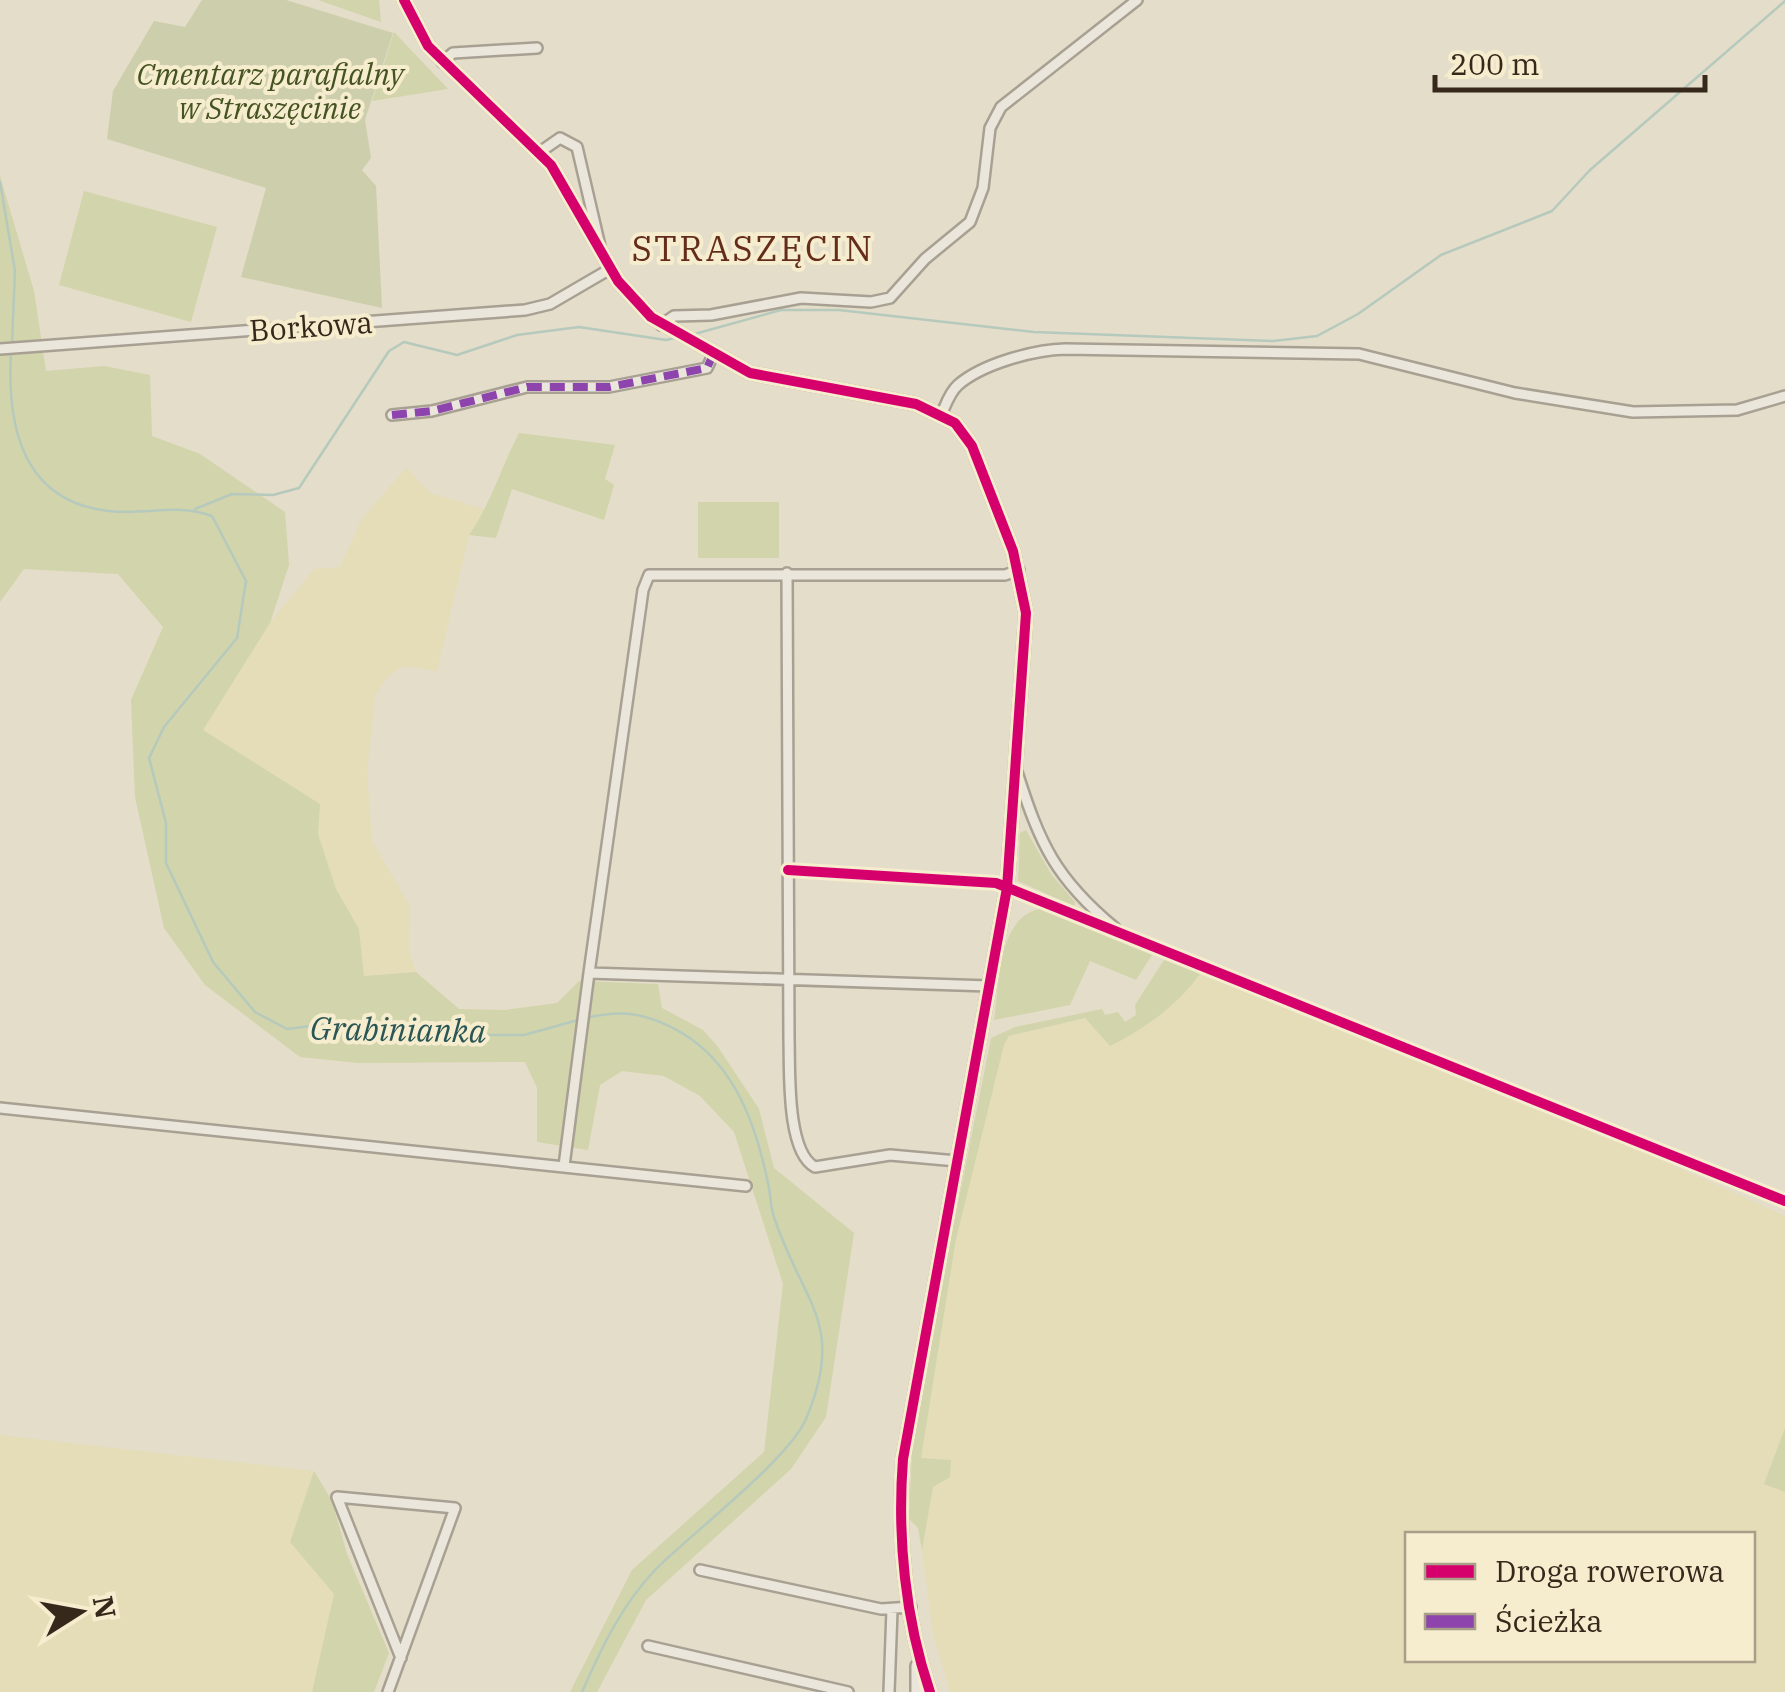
<svg xmlns="http://www.w3.org/2000/svg" width="1785" height="1692" font-family="'IBM Plex Serif',serif">
<style>
.farmland{fill:#e4ddb8;fill-rule:evenodd}
.green{fill:#d2d4ab}
.cemetery{fill:#cdceab}
.lines{fill:none;stroke-linecap:round;stroke-linejoin:round}
.stream{stroke:#b6c9bd;stroke-width:2.5}
.minor-casing{stroke:#a8a193;stroke-width:14}
.tertiary-casing{stroke:#a8a193;stroke-width:16}
.minor{stroke:#ebe6db;stroke-width:9}
.tertiary{stroke:#ebe6db;stroke-width:11}
.quiet{stroke:#8e44ad;stroke-width:8;stroke-dasharray:15 8;stroke-linecap:butt}
.cycleway-casing{stroke:#f6ecce;stroke-width:16}
.cycleway{stroke:#d6006c;stroke-width:10}
.labels{text-anchor:middle;stroke-width:8;stroke-linejoin:round;paint-order:stroke}
.park-label{font-size:30px;font-style:italic;fill:#455322;stroke:#f6ecce}
.street-label{font-size:30px;fill:#36291c;stroke:#f6ecce}
.water-label{font-size:32px;font-style:italic;fill:#2a5655;stroke:#f6ecce}
.quarter-label{font-size:35px;letter-spacing:2.5px;fill:#642c1a;stroke:#f6ecce}
</style>
<rect width="100%" height="100%" fill="#e4ddc9"/>
<path class="farmland" d="M 406,468 L 430,493 L 487,510 L 469,535 L 437,671 L 404,666 L 389,675 L 375,696 L 367,772 L 372,841 L 410,906 L 409,952 L 416,972 L 364,976 L 359,929 L 336,889 L 318,834 L 319,804 L 202,730 L 270,623 L 314,569 L 340,567 L 362,519 Z
M 1200,974 L 1659,1159 L 1785,1216 L 1785,1428 L 1764,1483 L 1785,1492 L 1785,1692 L 950,1692 L 933,1633 L 922,1550 L 933,1487 L 950,1460 L 921,1458 L 956,1239 L 1004,1045 L 1009,1036 L 1085,1018 L 1110,1046 L 1154,1020 ZM 1408,1534 L 1752,1534 L 1752,1660 L 1408,1660 Z
M 0,1435 L 314,1471 L 290,1542 L 334,1594 L 312,1692 L 0,1692 Z"/>
<path class="green" d="M 318,0 L 379,0 L 381,22 Z
M 394,32 L 448,89 L 372,101 Z
M 0,176 L 34,291 L 46,371 L 104,366 L 150,375 L 152,436 L 200,454 L 285,512 L 289,565 L 270,623 L 203,730 L 320,804 L 318,834 L 336,889 L 359,929 L 364,976 L 416,972 L 459,1009 L 505,1010 L 557,1003 L 579,981 L 658,984 L 662,1008 L 703,1030 L 718,1047 L 759,1109 L 774,1168 L 854,1233 L 826,1417 L 791,1469 L 646,1600 L 597,1692 L 570,1692 L 632,1570 L 764,1452 L 783,1284 L 734,1132 L 700,1096 L 664,1076 L 622,1071 L 600,1085 L 588,1150 L 537,1142 L 537,1088 L 525,1062 L 358,1063 L 300,1057 L 205,985 L 164,928 L 135,797 L 131,700 L 163,627 L 118,574 L 24,569 L 0,602 Z
M 84,191 L 217,227 L 191,322 L 59,285 Z
M 519,433 L 615,445 L 605,479 L 614,485 L 604,520 L 512,489 L 496,538 L 469,535 C 491,504 501,467 519,433 Z
M 698,502 L 779,502 L 779,558 L 698,558 Z
M 1026,830 L 1051,874 L 1075,902 L 1074,906 L 1018,881 L 1020,833 Z
M 1039,909 L 1152,955 L 1136,980 L 1090,961 L 1070,1005 L 994,1020 C 1000,983 997,919 1039,909 Z
M 1164,960 L 1200,974 C 1178,1005 1143,1030 1110,1046 L 1085,1018 L 1009,1036 L 1004,1045 L 956,1239 L 921,1458 L 951,1460 L 950,1477 L 933,1487 L 922,1550 L 918,1528 L 909,1519 L 913,1430 L 991,1038 L 1015,1027 L 1102,1009 L 1105,1015 L 1118,1012 L 1125,1022 L 1136,1015 L 1135,1005 Z
M 1785,1428 L 1785,1492 L 1764,1484 Z
M 314,1471 L 332,1501 L 347,1554 L 389,1653 L 374,1692 L 312,1692 L 334,1594 L 290,1542 Z"/>
<path class="cemetery" d="M 202,0 L 286,0 L 393,33 L 365,120 L 371,158 L 362,170 L 376,186 L 382,308 L 241,277 L 266,188 L 107,139 L 113,91 L 154,21 L 185,27 Z"/>
<g class="lines">
<path class="stream" d="M 0,182 L 15,271 L 12,344
M 691,335 L 781,310 L 839,310 L 1034,332 L 1273,341 L 1317,336 L 1358,314 L 1441,255 L 1552,211 L 1590,170 L 1785,1
M 11,352 C 6,437 28,512 128,512 C 159,512 182,505 212,516 L 246,581 L 237,638 L 164,727 L 149,758 L 166,823 L 166,863 L 213,962 L 255,1012 L 287,1029 L 327,1024 L 373,1028 L 442,1025 L 465,1026 L 485,1035 L 524,1035 L 578,1020
M 195,509 L 232,494 L 273,495 L 299,488 L 389,351 L 404,342 L 457,355 L 517,335 L 579,327 L 666,340 L 679,337
M 582,1692 C 601,1649 622,1604 656,1569 C 691,1534 789,1459 806,1419 C 846,1324 804,1305 775,1220 C 770,1208 771,1195 768,1183 C 755,1120 732,1058 673,1028 C 641,1012 621,1010 586,1018"/>
<g class="minor-casing">
<path id="minor" d="M 442,62 L 453,53 L 537,48
M 540,152 L 560,138 L 577,147 L 600,246
M 661,325 L 674,316 L 711,315 L 801,298 L 871,302 L 890,298 L 925,259 L 970,222 L 983,188 L 990,128 L 1001,107 L 1137,0
M 0,349 L 525,310 L 550,304 L 610,269
M 942,413 C 946,404 950,392 958,385 C 982,364 1033,350 1065,349 L 1359,354 L 1515,393 L 1633,412 L 1737,410 L 1785,396
M 392,415 L 432,411 L 527,387 L 609,387 L 707,368 L 713,355
M 787,573 L 789,1039 C 790,1069 786,1152 815,1167 L 890,1155 L 957,1161
M 1017,772 C 1040,844 1055,878 1115,928
M 788,870 L 996,883 L 1785,1201
M 589,973 L 643,590 L 649,575 L 1005,575 L 1019,570
M 0,1108 L 746,1186
M 564,1166 L 589,973 L 989,986
M 700,1570 L 881,1609 L 911,1607
M 648,1646 L 848,1692
M 388,1692 L 455,1508 L 337,1497 L 401,1658
M 889,1692 L 892,1610"/>
</g>
<g class="tertiary-casing">
<path id="tertiary" d="M 404,0 L 428,46 L 551,165 L 618,281 L 651,317 L 750,373 L 916,404 L 955,423 L 972,446 L 1013,551 L 1026,613 L 1007,888 L 903,1459 C 897,1536 905,1619 930,1692
M 917,1692 L 917,1666"/>
</g>
<use href="#minor" class="minor"/>
<use href="#tertiary" class="tertiary"/>
<path class="quiet" d="M 392,415 L 432,411 L 527,387 L 609,387 L 707,368 L 713,355"/>
<g class="cycleway-casing">
<path id="cycleway" d="M 404,0 L 428,46 L 551,165 L 618,281 L 651,317 L 750,373 L 916,404 L 955,423 L 972,446 L 1013,551 L 1026,613 L 1007,888 L 903,1459 C 897,1536 905,1619 930,1692
M 788,870 L 996,883 L 1785,1201"/>
</g>
<use href="#cycleway" class="cycleway"/>
</g>
<g class="labels">
<g class="park-label">
<text x="270" y="85">Cmentarz parafialny<tspan x="270" dy="34">w Straszęcinie</tspan></text>
</g>
<g class="street-label">
<text transform="translate(311 327) rotate(-4)" y="10">Borkowa</text>
</g>
<g class="water-label">
<text transform="translate(398 1030) rotate(1)" y="11">Grabinianka</text>
</g>
<g class="quarter-label">
<text x="753" y="261">STRASZĘCIN</text>
</g>
</g>
<rect x="1405" y="1532" width="350" height="130" fill="#f6ecce" stroke="#a99e87" stroke-width="2.5"/>
<rect x="1425" y="1564" width="50" height="15" fill="#d6006c" stroke="#a99e87" stroke-width="2.5"/>
<text x="1495" y="1582" font-size="30" fill="#36291c">Droga rowerowa</text>
<rect x="1425" y="1614" width="50" height="15" fill="#8e44ad" stroke="#a99e87" stroke-width="2.5"/>
<text x="1495" y="1632" font-size="30" fill="#36291c">Ścieżka</text>
<g transform="translate(80 1612) rotate(79)" stroke="#f6ecce" stroke-width="8" paint-order="stroke">
<path d="M0-8L18 38L0 25L-18 38Z" fill="#36291c"/>
<text y="-15" font-size="28" font-weight="bold" text-anchor="middle" fill="#36291c">N</text>
</g>
<path d="M1435 75v15h270v-15" fill="none" stroke="#36291c" stroke-width="5"/>
<text x="1450" y="75" font-size="30" fill="#36291c" stroke="#f6ecce" stroke-width="8" paint-order="stroke">200 m</text>
</svg>
